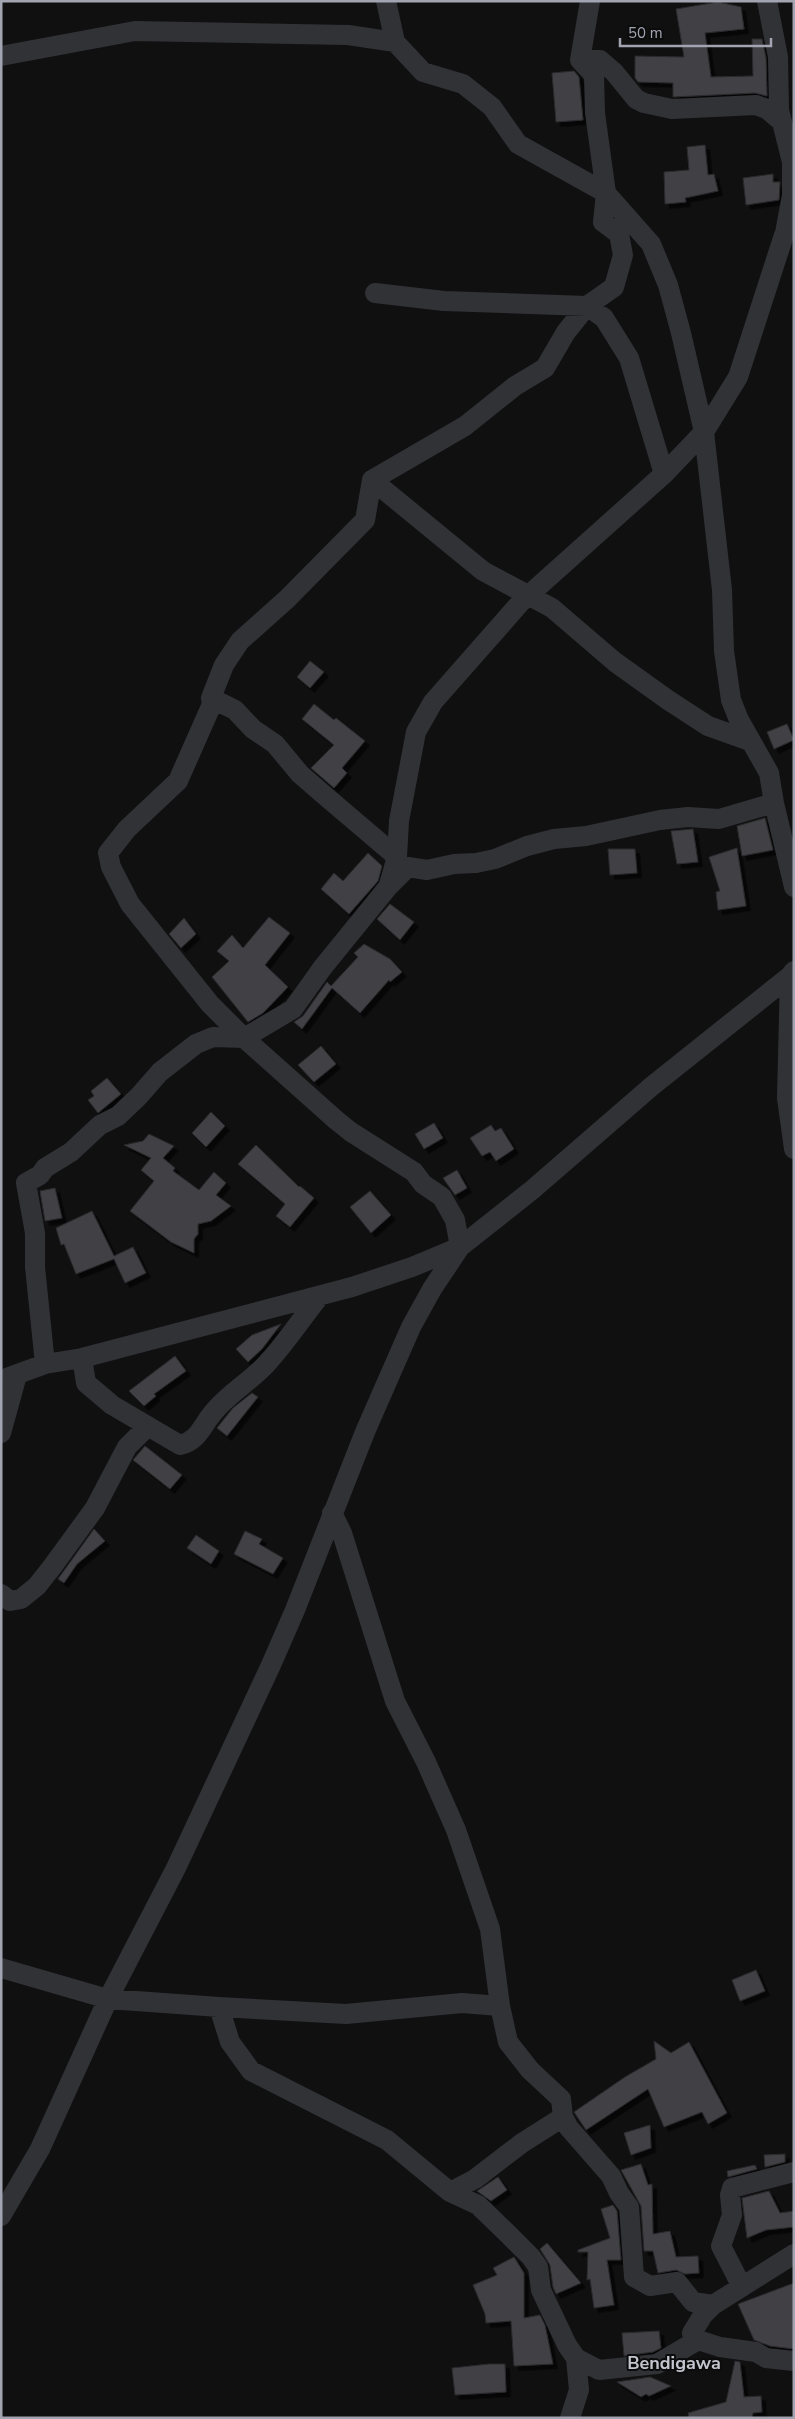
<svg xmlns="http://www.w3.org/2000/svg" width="795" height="2419" font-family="'Nunito Sans',sans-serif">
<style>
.building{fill:#3f4044;stroke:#2b2a2d;filter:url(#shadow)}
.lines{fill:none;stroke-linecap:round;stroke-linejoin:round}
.minor{stroke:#313236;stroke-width:20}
.labels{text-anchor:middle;stroke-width:4;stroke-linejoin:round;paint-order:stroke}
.quarter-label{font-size:18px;font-weight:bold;fill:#c3c5ce;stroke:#0b0b0c}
</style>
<defs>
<filter id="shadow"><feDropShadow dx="4.5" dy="4.5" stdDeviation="0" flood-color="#0009"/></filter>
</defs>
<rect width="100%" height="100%" fill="#101011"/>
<path class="building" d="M 718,2 L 741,7 L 744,29 L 705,33 L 711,77 L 753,76 L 752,39 L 762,39 L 766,58 L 767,96 L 755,93 L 673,97 L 673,83 L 638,82 L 635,78 L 635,56 L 684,57 L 676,9 Z
M 574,71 L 579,77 L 583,120 L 556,122 L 552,73 Z
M 705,145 L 708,175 L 714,174 L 718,191 L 685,198 L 686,202 L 665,204 L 664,172 L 689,170 L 687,147 Z
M 773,174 L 773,182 L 780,182 L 779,200 L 746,205 L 743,178 Z
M 310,661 L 324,672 L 310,688 L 297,677 Z
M 314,704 L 334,720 L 336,718 L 365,741 L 342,768 L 347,773 L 334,788 L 311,768 L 334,745 L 302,719 Z
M 787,724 L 794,740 L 774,749 L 767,732 Z
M 765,818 L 773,850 L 742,856 L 737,826 Z
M 693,829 L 698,862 L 677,864 L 671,831 Z
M 737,848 L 746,906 L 718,910 L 716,892 L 720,891 L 709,857 Z
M 608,849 L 635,849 L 637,873 L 610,875 Z
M 368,853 L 382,866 L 378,881 L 349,914 L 321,889 L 334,873 L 343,881 Z
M 390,904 L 414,922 L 400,940 L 377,919 Z
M 269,917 L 290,933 L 265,965 L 288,987 L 263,1013 L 248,1022 L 212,977 L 229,961 L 217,951 L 232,935 L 243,948 Z
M 184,918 L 196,934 L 181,948 L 169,934 Z
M 364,944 L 390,959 L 402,972 L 390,982 L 389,980 L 360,1013 L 332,988 L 302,1029 L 294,1022 L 303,1016 L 327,982 L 331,986 L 358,957 L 354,953 Z
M 321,1046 L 336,1064 L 314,1082 L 298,1065 Z
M 107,1078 L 121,1094 L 98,1113 L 88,1100 L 94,1096 L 91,1091 Z
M 211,1112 L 225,1126 L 206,1147 L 192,1133 Z
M 434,1123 L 443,1138 L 424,1149 L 415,1134 Z
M 491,1125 L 495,1131 L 501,1128 L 514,1149 L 496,1161 L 490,1152 L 482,1156 L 470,1138 Z
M 149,1134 L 174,1146 L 163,1158 L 175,1168 L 173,1171 L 199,1190 L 214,1172 L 226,1183 L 216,1195 L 231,1206 L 211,1221 L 198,1224 L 198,1234 L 194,1239 L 194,1253 L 171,1242 L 130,1211 L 154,1181 L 141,1170 L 151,1158 L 124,1145 L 143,1141 Z
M 256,1145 L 299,1187 L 300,1186 L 314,1198 L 290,1227 L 276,1216 L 285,1204 L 238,1164 Z
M 457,1170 L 467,1188 L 455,1195 L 443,1178 Z
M 55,1188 L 62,1218 L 45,1221 L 40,1191 Z
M 370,1191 L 391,1215 L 371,1233 L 350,1207 Z
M 92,1211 L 114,1256 L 133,1247 L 146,1273 L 125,1283 L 114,1259 L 76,1274 L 64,1244 L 61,1245 L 56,1228 Z
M 281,1324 L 262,1349 L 248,1362 L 236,1349 L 252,1335 Z
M 175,1356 L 186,1371 L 154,1394 L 156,1396 L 144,1406 L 129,1391 Z
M 252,1393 L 258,1397 L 227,1436 L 217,1428 L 233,1408 Z
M 145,1446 L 182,1475 L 170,1489 L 133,1460 Z
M 94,1529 L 105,1541 L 77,1564 L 64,1583 L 58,1579 Z
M 245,1531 L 262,1539 L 259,1544 L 283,1558 L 273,1574 L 234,1554 Z
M 196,1535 L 219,1551 L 211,1564 L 187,1548 Z
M 756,1970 L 765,1991 L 740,2001 L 732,1980 Z
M 654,2041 L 671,2053 L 689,2042 L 727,2113 L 708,2124 L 702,2112 L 664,2127 L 648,2089 L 586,2130 L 574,2112 L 625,2077 L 656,2059 Z
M 650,2125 L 651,2148 L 631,2155 L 624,2133 Z
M 785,2154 L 785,2162 L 765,2167 L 764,2155 Z
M 641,2164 L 648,2185 L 652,2184 L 653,2234 L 670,2231 L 676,2257 L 698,2256 L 699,2273 L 685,2274 L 676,2270 L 658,2273 L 653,2251 L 644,2251 L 641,2206 L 621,2170 Z
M 755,2165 L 757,2169 L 728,2177 L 727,2171 Z
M 498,2177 L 507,2190 L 491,2201 L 477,2191 Z
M 769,2191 L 780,2213 L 794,2211 L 794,2227 L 766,2230 L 747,2238 L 742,2198 Z
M 613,2205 L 617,2211 L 621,2260 L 607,2260 L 614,2305 L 594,2308 L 590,2279 L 587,2280 L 588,2252 L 578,2252 L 578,2250 L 610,2238 L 601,2209 Z
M 547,2243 L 581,2283 L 556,2294 L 553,2287 L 550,2265 L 540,2249 Z
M 514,2257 L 524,2273 L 524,2318 L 540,2315 L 545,2325 L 553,2364 L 514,2366 L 511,2321 L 486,2323 L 485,2314 L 473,2285 L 497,2275 L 493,2268 Z
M 794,2283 L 794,2349 L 770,2346 L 754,2340 L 738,2304 Z
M 659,2331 L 661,2348 L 653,2352 L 624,2356 L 622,2333 Z
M 735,2361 L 740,2362 L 744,2397 L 761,2396 L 762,2412 L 753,2413 L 752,2418 L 689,2418 L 688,2413 L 726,2402 Z
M 489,2364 L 505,2364 L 506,2392 L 455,2395 L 452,2368 Z
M 650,2377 L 671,2386 L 649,2396 L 646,2394 L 641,2397 L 617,2382 Z"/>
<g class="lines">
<path class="minor" d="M 590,1 L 580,60 L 594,75 L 595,113 L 606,193 L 651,244 L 668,285 L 681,333 L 704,432 L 722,590 L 724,651 L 731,700 L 739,720 L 769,773 L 774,803 L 794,887
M 767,1 L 778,57 L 779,110 L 792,162 L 792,195 L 785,233
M 1,56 L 135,31 L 348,35 L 395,42
M 580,60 L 600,60 L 614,72 L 636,99 L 644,103 L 672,109 L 756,105 L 767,109 L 782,122
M 375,293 L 444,301 L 587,306 L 604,318 L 629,358 L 664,474
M 372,480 L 483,571 L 552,608 L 615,662 L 668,700 L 708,726 L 750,741
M 211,698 L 235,710 L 253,729 L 275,744 L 300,774 L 323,794 L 397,857
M 389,884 L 397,857 L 399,821 L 416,732 L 433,702 L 521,602 L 664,474 L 704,432 L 738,377 L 784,235 L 794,221
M 790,976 L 787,1098 L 794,1149
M 82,1358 L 86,1383 L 112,1405 L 180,1445 C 198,1441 202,1426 212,1414 C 228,1393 252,1381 269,1361 C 287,1341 302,1318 319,1297
M 45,1364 L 35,1267 L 35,1233 L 26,1183 L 40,1175 L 45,1168 L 71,1152 L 100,1125 L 118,1116 L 139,1096 L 160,1072 L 196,1044 L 213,1037 L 244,1038 L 293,1009 L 323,967 L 388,887 L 408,867 L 427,870 L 454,864 L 476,863 L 495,859 L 527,846 L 554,839 L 586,836 L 660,820 L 688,817 L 719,819 L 774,803
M 1,1380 L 45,1364 L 82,1358 L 352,1287 L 412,1267 L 460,1247 L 532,1190 L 652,1086 L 790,976 L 794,971
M 1,1433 L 17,1375
M 332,1513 L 342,1533 L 395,1701 L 426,1762 L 456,1830 L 490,1929 L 500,2006 L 508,2042 L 530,2070 L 561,2099 L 563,2117 L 569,2128 L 611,2176 L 619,2193 L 629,2207 L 634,2277 L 650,2286 L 677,2282 L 693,2302 L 713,2305
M 1,1594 L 10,1601 L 21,1599 L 37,1586 L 52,1567 L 95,1508 L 127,1447 L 148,1426
M 1,1968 L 108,1999 L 219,2007 L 230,2042 L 251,2071 L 387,2140 L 450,2192 L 478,2205 L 507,2233 L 531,2257 L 538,2267 L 541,2290 L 567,2345 L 576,2358 L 599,2370 L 657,2364 L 698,2340
M 219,2007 L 346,2014 L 462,2003 L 500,2006
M 450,2192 L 475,2179 L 522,2143 L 563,2117
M 1,2216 L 40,2149 L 108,1999 L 176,1868 L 271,1665 L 295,1610 L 365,1432 L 411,1327 L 432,1289 L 460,1247 L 455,1220 L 442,1197 L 423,1184 L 414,1172 L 351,1132 L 336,1120 L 244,1038 L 210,1004 L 130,904 L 111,867 L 108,853 L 127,829 L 178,781 L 212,704 L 211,698 L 224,665 L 240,641 L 287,599 L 365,520 L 372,480 L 465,426 L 515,386 L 545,368 L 566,332 L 587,306 L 614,287 L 623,255 L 619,234 L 603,222 L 606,193 L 518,144 L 492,107 L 463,84 L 423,72 L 395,42 L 386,1
M 794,2254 L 713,2305 L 703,2315 L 692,2333 L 698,2340 L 720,2347 L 756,2352 L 766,2358 L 794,2361
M 742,2287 L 721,2246 L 732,2215 L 730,2195 L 732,2188 L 794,2172
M 570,2418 L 579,2390 L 576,2358"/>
</g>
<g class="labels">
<g class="quarter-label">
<text x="674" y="2369">Bendigawa</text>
</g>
</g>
<rect width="795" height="2419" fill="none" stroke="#a2a5b1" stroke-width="5"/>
<path d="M620 38v8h151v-8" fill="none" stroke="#a2a5b1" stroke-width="2.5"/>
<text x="628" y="38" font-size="15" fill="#a2a5b1" stroke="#0b0b0c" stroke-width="4" paint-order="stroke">50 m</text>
</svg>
